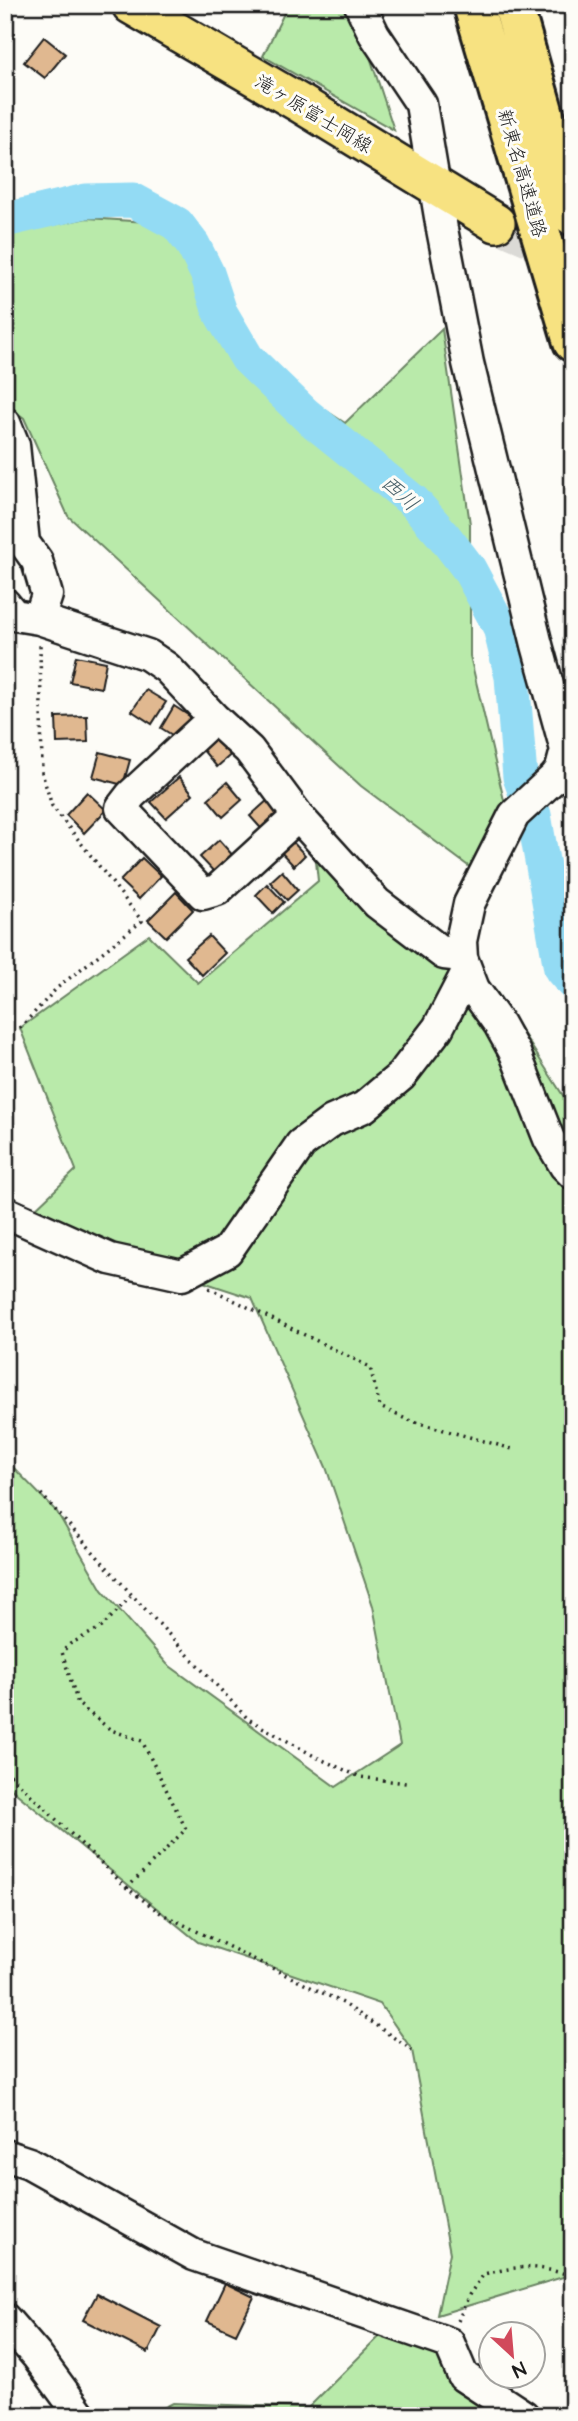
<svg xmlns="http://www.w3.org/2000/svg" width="578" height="2421" font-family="'Architects Daughter','Klee One',sans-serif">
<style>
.green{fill:#b9eaaa;stroke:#6a8363;stroke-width:2}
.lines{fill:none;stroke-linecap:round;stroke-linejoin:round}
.river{stroke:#93dbf4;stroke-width:35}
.building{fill:#e0b890;stroke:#1c1c1c;stroke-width:2}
.major-tunnel{stroke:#dbdad6;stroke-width:37;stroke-dasharray:37 18;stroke-linecap:butt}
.minor-casing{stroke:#1c1c1c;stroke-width:35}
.major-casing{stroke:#1c1c1c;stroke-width:42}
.highway-casing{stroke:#1c1c1c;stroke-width:44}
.path{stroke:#1c1c1c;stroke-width:3.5;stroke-dasharray:2 5;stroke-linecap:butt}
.minor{stroke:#fdfcf7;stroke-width:30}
.major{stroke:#f7e281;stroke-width:37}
.highway{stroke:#f7e281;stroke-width:38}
.labels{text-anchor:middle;stroke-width:6;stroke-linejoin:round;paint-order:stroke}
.street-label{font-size:19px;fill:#1c1c1c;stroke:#fdfcf7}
.water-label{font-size:21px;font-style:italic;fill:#465f68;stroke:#fdfcf7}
</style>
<rect width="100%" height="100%" fill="#fdfcf7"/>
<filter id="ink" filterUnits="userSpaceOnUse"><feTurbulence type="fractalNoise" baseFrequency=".0143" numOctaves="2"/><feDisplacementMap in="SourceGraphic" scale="14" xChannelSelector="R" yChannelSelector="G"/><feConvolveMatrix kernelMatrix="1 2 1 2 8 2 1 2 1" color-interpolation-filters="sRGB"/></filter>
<g filter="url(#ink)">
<path class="green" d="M 288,5 L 353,5 L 394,130 L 263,56 Z
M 87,218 L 177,224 L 247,358 L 345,423 L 442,329 L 470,524 L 470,656 L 507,813 L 479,874 L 361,786 L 68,516 L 24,418 L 5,404 L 5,235 Z
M 313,832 L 443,965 L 481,989 L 496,991 L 573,1111 L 573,2274 L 437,2315 L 450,2253 L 412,2050 L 380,2004 L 198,1942 L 5,1784 L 5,1459 L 57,1512 L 102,1590 L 167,1664 L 336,1787 L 400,1745 L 373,1606 L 326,1467 L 252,1298 L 182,1275 L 31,1213 L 76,1170 L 20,1028 L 149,935 L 198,983 L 318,881 Z
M 392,2324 L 472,2382 L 480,2416 L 148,2416 L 173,2403 L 308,2408 Z"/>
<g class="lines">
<path class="river" d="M 5,220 L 86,201 L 133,200 L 177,224 L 193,245 L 207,273 L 220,312 L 247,358 L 306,415 L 414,502 L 443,535 L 469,569 L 500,627 L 512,677 L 520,777 L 534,815 L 561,969 L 573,983"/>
</g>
<path class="building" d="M 44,37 L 65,54 L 45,78 L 24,62 Z
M 76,656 L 106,662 L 101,688 L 70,682 Z
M 146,690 L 166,702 L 152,724 L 132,711 Z
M 174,706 L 194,719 L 180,740 L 161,728 Z
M 87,716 L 88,742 L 57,743 L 56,717 Z
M 221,732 L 236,750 L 217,767 L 202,749 Z
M 100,752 L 130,760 L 123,785 L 93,777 Z
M 179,777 L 193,794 L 166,818 L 151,802 Z
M 227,782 L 242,800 L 223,817 L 208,799 Z
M 87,792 L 106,810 L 84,833 L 66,815 Z
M 269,799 L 284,817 L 266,834 L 250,816 Z
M 288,837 L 305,855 L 294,866 L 277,848 Z
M 219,840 L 235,858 L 216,874 L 200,857 Z
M 142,858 L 161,876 L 139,899 L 120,881 Z
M 282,871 L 298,890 L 287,900 L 270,882 Z
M 267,884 L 284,902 L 273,913 L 256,895 Z
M 176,892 L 193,910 L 166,937 L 148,920 Z
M 209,936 L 225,953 L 202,975 L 185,957 Z
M 225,2283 L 254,2297 L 236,2334 L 207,2321 Z
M 97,2294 L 161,2327 L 148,2353 L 83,2320 Z"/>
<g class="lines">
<path class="major-tunnel" d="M 496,223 L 573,257"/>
<g class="minor-casing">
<path id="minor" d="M 360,5 L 374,34 L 421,104 L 442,229 L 468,363 L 537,645 L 566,750 L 561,769 L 555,777 L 514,815 L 469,904 L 461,941 L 462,958 L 474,989 L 499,1024 L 515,1053 L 549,1139 L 565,1166 L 573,1174
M 5,423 L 14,445 L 24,543 L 37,561 L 47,595 L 39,619
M 5,604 L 14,615 L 39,619 L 148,655 L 167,668 L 214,718 L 249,750 L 298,816 L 377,903 L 444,954 L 462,956
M 214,718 L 131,795 L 121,808 L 203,894 L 217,890 L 298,816
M 5,1212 L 110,1259 L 182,1275 L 227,1251 L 301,1144 L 332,1121 L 364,1107 L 401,1076 L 438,1028 L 466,974
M 5,2155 L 29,2163 L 194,2255 L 449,2343 L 463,2376 L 524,2416
M 5,2319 L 37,2356 L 81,2416"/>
</g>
<g class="major-casing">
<path id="major" d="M 131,5 L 301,104 L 496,223"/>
</g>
<g class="highway-casing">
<path id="highway" d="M 473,5 L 573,342
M 513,5 L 573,216"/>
</g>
<path class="path" d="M 20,1028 L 57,988 L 142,921 L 52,806 L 42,773 L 40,643
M 209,1288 L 370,1367 L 380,1407 L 408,1420 L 516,1450
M 41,1494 L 132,1595 L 248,1719 L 316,1757 L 360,1777 L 406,1783
M 5,1770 L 127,1888 L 162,1914 L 343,2003 L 412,2050
M 127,1888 L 186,1829 L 142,1741 L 111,1730 L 78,1704 L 62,1652 L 70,1644 L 102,1627 L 132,1595
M 458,2321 L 469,2295 L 484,2274 C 523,2265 534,2265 573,2276"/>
<use href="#minor" class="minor"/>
<use href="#major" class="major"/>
<use href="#highway" class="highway"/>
</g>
</g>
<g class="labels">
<g class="street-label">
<text transform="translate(314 113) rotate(31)" y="7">滝ヶ原富士岡線</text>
<text transform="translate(523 173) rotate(74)" y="7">新東名高速道路</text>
</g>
<g class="water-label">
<text transform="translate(400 493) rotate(42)" y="7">西川</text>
</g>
</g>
<rect width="578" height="2421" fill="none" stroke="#fdfcf7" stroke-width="28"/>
<rect x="14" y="14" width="550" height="2393" fill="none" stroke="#1c1c1c" stroke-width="2.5" filter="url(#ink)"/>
<g transform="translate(512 2355) rotate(154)"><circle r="33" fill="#fdfcf7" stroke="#a3a29f" stroke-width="2"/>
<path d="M0-5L12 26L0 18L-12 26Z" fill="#d1495b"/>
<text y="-10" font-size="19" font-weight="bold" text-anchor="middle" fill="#1c1c1c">N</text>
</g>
</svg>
